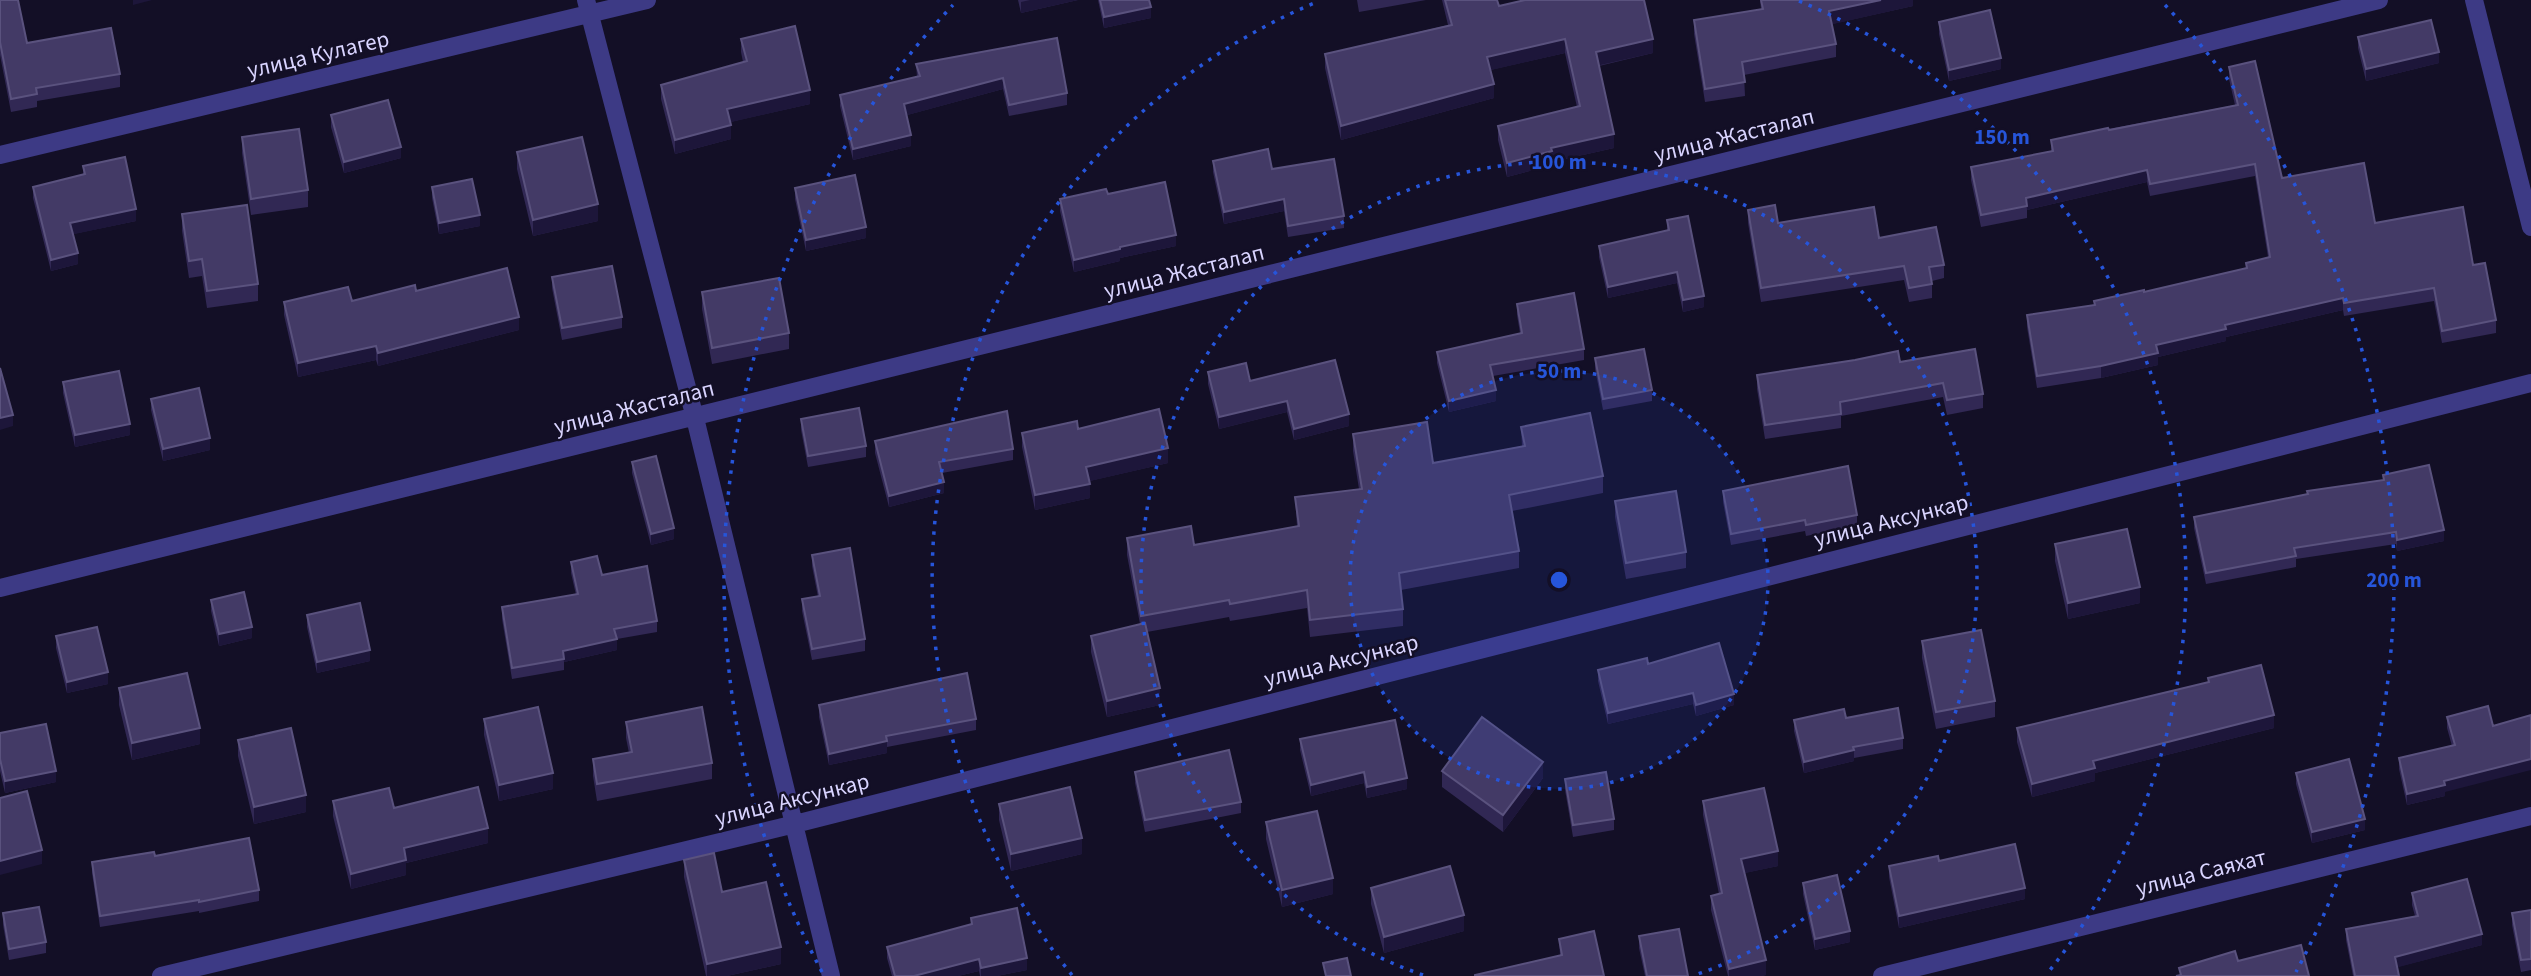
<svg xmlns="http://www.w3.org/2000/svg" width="2531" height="976" font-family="'Source Sans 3',sans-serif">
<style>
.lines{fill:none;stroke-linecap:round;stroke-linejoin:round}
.street{stroke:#3d3a85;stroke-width:18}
.wall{fill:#312854}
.shaded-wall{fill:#1d163a}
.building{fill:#433a66;stroke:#5a527e;stroke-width:2}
.ring{fill:none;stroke:#2655da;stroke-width:3.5;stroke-dasharray:3.5 7}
.labels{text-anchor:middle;stroke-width:5;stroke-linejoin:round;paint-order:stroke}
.street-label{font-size:23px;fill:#d9d4ff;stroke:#130f26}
.centre{fill:#2655da;stroke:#130f26;stroke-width:3.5}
.ring-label{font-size:21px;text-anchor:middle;font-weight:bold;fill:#2655da;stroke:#130f26;stroke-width:5;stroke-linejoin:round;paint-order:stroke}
</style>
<rect width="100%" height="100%" fill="#130f26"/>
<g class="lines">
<path class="street" d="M 586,0 L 695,418 L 831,976
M 2474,0 L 2531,227
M 0,155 L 647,0
M 0,588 L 2379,0
M 161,976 L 795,824 L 2531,383
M 1882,976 L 2531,816"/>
</g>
<path class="wall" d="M 0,0 L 27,43 L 120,74 L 120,87 L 37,101 L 37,107 L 11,112 L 0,55 Z
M 1018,0 L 1078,0 L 1021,13 Z
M 1098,0 L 1149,0 L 1151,18 L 1104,28 Z
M 1357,0 L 1426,0 L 1359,12 Z
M 1442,0 L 1497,0 L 1499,6 L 1653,53 L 1599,66 L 1614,148 L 1552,162 L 1552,165 L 1507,177 L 1498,140 L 1498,126 L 1577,107 L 1565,53 L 1490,70 L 1494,98 L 1341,140 L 1325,68 L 1325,54 L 1448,25 Z
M 1760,0 L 1913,0 L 1913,6 L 1832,24 L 1836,44 L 1836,57 L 1744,75 L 1745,96 L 1705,102 L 1694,34 L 1694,20 L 1761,9 Z
M 1939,22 L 2001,69 L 1949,81 L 1939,34 Z
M 2358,37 L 2439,63 L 2366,81 L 2358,48 Z
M 1057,38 L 1067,93 L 1067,105 L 1009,116 L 1003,89 L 907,115 L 911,146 L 853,160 L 840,106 L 840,95 L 917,77 L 916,64 Z
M 741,39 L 810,104 L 730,122 L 731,139 L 675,154 L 661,99 L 661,85 L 743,62 L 741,52 Z
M 2229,67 L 2282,178 L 2375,223 L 2473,265 L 2496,320 L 2496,333 L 2442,343 L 2434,301 L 2344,316 L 2343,310 L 2226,337 L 2226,341 L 2158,357 L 2158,365 L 2101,378 L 2037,388 L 2027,327 L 2027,315 L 2094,305 L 2094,301 L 2144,292 L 2246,268 L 2246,263 L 2268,257 L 2255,176 L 2150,196 L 2147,182 L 2027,210 L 2027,218 L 1981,227 L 1971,180 L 1971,167 L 2051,151 L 2051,140 L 2235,105 L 2229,79 Z
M 331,115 L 401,158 L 344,173 L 331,127 Z
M 242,137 L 308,190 L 308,207 L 251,215 L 242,153 Z
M 517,152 L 598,221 L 533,236 L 517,169 Z
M 1213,161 L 1272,169 L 1344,216 L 1344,228 L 1288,237 L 1284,211 L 1224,224 L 1213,172 Z
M 83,166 L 136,221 L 73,234 L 78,264 L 51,271 L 33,198 L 33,187 L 83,174 Z
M 432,187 L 480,226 L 439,234 L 432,198 Z
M 795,188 L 866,238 L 806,251 L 795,199 Z
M 1108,194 L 1176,246 L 1120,258 L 1120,261 L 1074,272 L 1060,211 L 1060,199 Z
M 1748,210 L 1778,223 L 1879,238 L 1944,265 L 1944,278 L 1932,281 L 1932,298 L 1909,302 L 1904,280 L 1761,302 L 1748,223 Z
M 182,214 L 258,284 L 258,301 L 207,308 L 202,276 L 189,278 L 182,231 Z
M 1667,220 L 1704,307 L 1683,312 L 1677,283 L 1608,298 L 1599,257 L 1599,246 L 1667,231 Z
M 552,277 L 622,317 L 622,328 L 562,340 L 552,288 Z
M 416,291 L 519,330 L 378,366 L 376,360 L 298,377 L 284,315 L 284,302 L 352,301 Z
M 702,292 L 789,333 L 789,349 L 712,364 L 702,309 Z
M 1517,304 L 1584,349 L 1584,360 L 1493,376 L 1496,401 L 1449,412 L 1437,363 L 1437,352 L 1520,333 L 1517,315 Z
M 1595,358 L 1652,390 L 1652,401 L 1603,410 L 1595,369 Z
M 1900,362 L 1983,394 L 1983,408 L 1947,415 L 1943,397 L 1841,416 L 1841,428 L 1765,439 L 1757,389 L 1757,375 Z
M 1208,372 L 1250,381 L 1349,426 L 1294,440 L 1287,412 L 1219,429 L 1208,384 Z
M 63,382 L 130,435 L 75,447 L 63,393 Z
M 151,399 L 210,450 L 163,461 L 151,410 Z
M 801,419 L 866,446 L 866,457 L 808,467 L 801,430 Z
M 1521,427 L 1603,476 L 1603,493 L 1512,511 L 1519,551 L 1519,568 L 1401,590 L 1403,609 L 1403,626 L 1310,637 L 1307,608 L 1230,621 L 1229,617 L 1147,632 L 1160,705 L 1107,717 L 1091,652 L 1091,636 L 1140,624 L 1127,555 L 1127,538 L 1194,545 L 1297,526 L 1295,497 L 1359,489 L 1353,451 L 1353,434 L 1433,463 L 1522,446 Z
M 1078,429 L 1168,463 L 1089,481 L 1090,498 L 1035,510 L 1022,447 L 1022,433 Z
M 875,441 L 1013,449 L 1013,460 L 942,473 L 944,493 L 889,507 L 875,453 Z
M 632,462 L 674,539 L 651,545 L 632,473 Z
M 2383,475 L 2444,541 L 2397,551 L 2396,544 L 2296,559 L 2296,567 L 2206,584 L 2194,528 L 2194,517 L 2383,480 Z
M 1723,491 L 1857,515 L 1857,526 L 1806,536 L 1805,531 L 1731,545 L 1723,502 Z
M 1615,501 L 1686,552 L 1686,568 L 1626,579 L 1615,517 Z
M 2055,544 L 2140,603 L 2068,619 L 2055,561 Z
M 812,555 L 865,639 L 865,651 L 812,660 L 802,611 L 802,599 L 818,597 L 812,566 Z
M 571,562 L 602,575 L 657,621 L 657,632 L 617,639 L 617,650 L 564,662 L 564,670 L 512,679 L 502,619 L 502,607 L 576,595 L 571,573 Z
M 211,600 L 252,638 L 219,646 L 211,611 Z
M 307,615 L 370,661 L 317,673 L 307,627 Z
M 56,636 L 108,684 L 67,693 L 56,648 Z
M 1922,641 L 1995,701 L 1995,717 L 1936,729 L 1922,658 Z
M 1648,664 L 1734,705 L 1696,716 L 1693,704 L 1608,724 L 1598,681 L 1598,670 Z
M 2208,678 L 2274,728 L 2095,773 L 2095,781 L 2032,797 L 2017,742 L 2017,728 L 2208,682 Z
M 119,688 L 200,744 L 132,760 L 119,705 Z
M 819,705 L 976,719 L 976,730 L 887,747 L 887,753 L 829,765 L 819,717 Z
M 2447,717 L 2493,726 L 2445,792 L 2445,796 L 2407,805 L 2399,769 L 2399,758 L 2452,746 L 2447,728 Z
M 1846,718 L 1903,738 L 1903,749 L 1854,758 L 1854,761 L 1804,773 L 1794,731 L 1794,720 Z
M 484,719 L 553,789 L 499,801 L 484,735 Z
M 626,722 L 712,763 L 712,779 L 597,801 L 593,776 L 593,759 L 629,753 L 626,738 Z
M 0,733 L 56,782 L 5,793 L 0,771 Z
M 1300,739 L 1407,789 L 1367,798 L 1364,783 L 1311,796 L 1300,750 Z
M 238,740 L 306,812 L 254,824 L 238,756 Z
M 1442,771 L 1543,778 L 1503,832 L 1442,787 Z
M 1135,772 L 1241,802 L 1241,813 L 1145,832 L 1135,783 Z
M 2296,773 L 2365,830 L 2312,843 L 2296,784 Z
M 1565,779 L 1614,819 L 1614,830 L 1573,837 L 1565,790 Z
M 333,801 L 394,808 L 488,843 L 406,863 L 406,875 L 351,889 L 333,816 Z
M 1703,801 L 1778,866 L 1744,873 L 1766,975 L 1761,976 L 1728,976 L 1711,910 L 1711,896 L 1719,894 L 1703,815 Z
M 999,804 L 1082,854 L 1011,871 L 999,820 Z
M 1266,822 L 1333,894 L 1282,907 L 1266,839 Z
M 155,856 L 259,890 L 259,901 L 199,913 L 199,911 L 100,927 L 92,873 L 92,862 Z
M 684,860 L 781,964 L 727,976 L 706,976 L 684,877 Z
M 1939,861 L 2025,899 L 1899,928 L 1889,877 L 1889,866 Z
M 1803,883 L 1850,942 L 1815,950 L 1803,894 Z
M 1371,888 L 1464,931 L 1384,953 L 1371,904 Z
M 2412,893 L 2482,945 L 2397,967 L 2399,976 L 2353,976 L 2346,940 L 2346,929 L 2415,916 L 2412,905 Z
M 2531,910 L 2531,970 L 2521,972 L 2512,925 L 2512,913 Z
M 3,913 L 46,942 L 46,953 L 9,960 L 3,925 Z
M 971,918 L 1027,970 L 997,976 L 980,976 L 979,971 L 958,976 L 892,976 L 887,958 L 887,947 L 971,925 Z
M 1639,936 L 1688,976 L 1645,976 L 1639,948 Z
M 1559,939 L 1604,976 L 1560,955 Z"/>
<path class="shaded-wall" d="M 133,0 L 152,0 L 133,5 Z
M 1030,0 L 1078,0 L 1021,13 L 1021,2 Z
M 1881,0 L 1913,0 L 1913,6 L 1829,25 L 1829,11 Z
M 1151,7 L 1151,18 L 1104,28 L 1104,17 Z
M 1565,39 L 1565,53 L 1487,71 L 1487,57 Z
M 1653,39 L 1653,53 L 1596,66 L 1596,52 Z
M 2439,52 L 2439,63 L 2366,81 L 2366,69 Z
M 2001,58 L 2001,69 L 1949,81 L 1949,70 Z
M 1003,78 L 1003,89 L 904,116 L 904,104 Z
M 1494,84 L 1494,98 L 1341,140 L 1341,126 Z
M 810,90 L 810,104 L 727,123 L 727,109 Z
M 731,125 L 731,139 L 675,154 L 675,140 Z
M 1614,134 L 1614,148 L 1552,162 L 1552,165 L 1507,177 L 1507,163 L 1551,148 Z
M 911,135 L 911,146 L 853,160 L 853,149 Z
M 401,147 L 401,158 L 344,173 L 344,162 Z
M 2147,170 L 2147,182 L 2027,210 L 2026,198 Z
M 1284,199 L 1284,211 L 1224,224 L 1224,212 Z
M 598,204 L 598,221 L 533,236 L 533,220 Z
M 136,209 L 136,221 L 70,235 L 70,223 Z
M 480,215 L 480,226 L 439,234 L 439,223 Z
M 866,227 L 866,238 L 806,251 L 806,240 Z
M 1176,235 L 1176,246 L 1120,258 L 1120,261 L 1074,272 L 1074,260 L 1120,247 Z
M 78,253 L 78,264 L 51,271 L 51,260 Z
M 1677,272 L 1677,283 L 1608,298 L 1608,287 Z
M 1704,296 L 1704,307 L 1683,312 L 1683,300 Z
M 2343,298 L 2343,310 L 2226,337 L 2226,341 L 2158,357 L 2158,365 L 2101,378 L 2101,366 L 2156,345 L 2225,325 Z
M 519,317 L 519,330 L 378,366 L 378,353 Z
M 376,346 L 376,360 L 298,377 L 298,363 Z
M 1496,390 L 1496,401 L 1449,412 L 1449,401 Z
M 1287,401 L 1287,412 L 1219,429 L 1219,417 Z
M 1349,414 L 1349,426 L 1294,440 L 1294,429 Z
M 13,415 L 13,426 L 0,430 L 0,418 Z
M 130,424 L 130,435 L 75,447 L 75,435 Z
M 210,438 L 210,450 L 163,461 L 163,449 Z
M 1168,448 L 1168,463 L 1086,482 L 1086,467 Z
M 944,482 L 944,493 L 889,507 L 889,496 Z
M 1090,484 L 1090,498 L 1035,510 L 1035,495 Z
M 674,528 L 674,539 L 651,545 L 651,534 Z
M 2444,530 L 2444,541 L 2397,551 L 2397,540 Z
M 2140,587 L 2140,603 L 2068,619 L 2068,603 Z
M 252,627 L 252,638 L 219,646 L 219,634 Z
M 617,639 L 617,650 L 564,662 L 563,651 Z
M 370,650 L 370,661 L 317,673 L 317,662 Z
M 108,672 L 108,684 L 67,693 L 67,682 Z
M 1160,688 L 1160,705 L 1107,717 L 1107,701 Z
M 1693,693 L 1693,704 L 1608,724 L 1608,713 Z
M 1734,694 L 1734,705 L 1696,716 L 1696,705 Z
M 2274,715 L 2274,728 L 2095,773 L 2095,781 L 2032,797 L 2032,784 L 2093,761 Z
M 200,728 L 200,744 L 132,760 L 132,743 Z
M 887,741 L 887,753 L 829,765 L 829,754 Z
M 1854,750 L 1854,761 L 1804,773 L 1804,762 Z
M 2531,759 L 2531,770 L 2445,792 L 2445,796 L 2407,805 L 2407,794 L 2444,781 Z
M 1543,762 L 1543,778 L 1503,832 L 1503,815 Z
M 56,771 L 56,782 L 5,793 L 5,781 Z
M 1364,772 L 1364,783 L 1311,796 L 1311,785 Z
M 553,773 L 553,789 L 499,801 L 499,785 Z
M 1407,778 L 1407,789 L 1367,798 L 1367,787 Z
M 306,795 L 306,812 L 254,824 L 254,807 Z
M 2365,819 L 2365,830 L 2312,843 L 2312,832 Z
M 488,828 L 488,843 L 406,863 L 406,875 L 351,889 L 351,874 L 404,848 Z
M 1082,838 L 1082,854 L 1011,871 L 1011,854 Z
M 42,850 L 42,864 L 0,875 L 0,861 Z
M 1778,851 L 1778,866 L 1741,874 L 1741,859 Z
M 1333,878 L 1333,894 L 1282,907 L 1282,890 Z
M 2025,888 L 2025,899 L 1899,928 L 1899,916 Z
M 1464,915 L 1464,931 L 1384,953 L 1384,937 Z
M 1850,931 L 1850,942 L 1815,950 L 1815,939 Z
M 2482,934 L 2482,945 L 2395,968 L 2395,957 Z
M 781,947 L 781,964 L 727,976 L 707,976 L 707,964 Z
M 1027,958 L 1027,970 L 997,976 L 981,976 L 981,968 Z
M 979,959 L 979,971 L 958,976 L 914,976 Z
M 1766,960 L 1766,975 L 1761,976 L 1729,976 L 1729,969 Z"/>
<path class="building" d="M 0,0 L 18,0 L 27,43 L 111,28 L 120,74 L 36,88 L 37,94 L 11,99 L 0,42 Z
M 1100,0 L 1149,0 L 1151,7 L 1104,17 Z
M 1445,0 L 1497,0 L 1499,6 L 1525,0 L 1644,0 L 1653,39 L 1596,52 L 1614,134 L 1551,148 L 1552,151 L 1507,163 L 1498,126 L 1580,106 L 1565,39 L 1487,57 L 1494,84 L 1341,126 L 1325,54 L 1452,25 Z
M 1761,0 L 1881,0 L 1829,11 L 1836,44 L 1742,62 L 1745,82 L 1705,89 L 1694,20 L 1763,9 Z
M 1990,10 L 2001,58 L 1949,70 L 1939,22 Z
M 2431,20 L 2439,52 L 2366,69 L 2358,37 Z
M 795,26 L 810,90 L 727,109 L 731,125 L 675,140 L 661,85 L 747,61 L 741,39 Z
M 1057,38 L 1067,93 L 1009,105 L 1003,78 L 904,104 L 911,135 L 853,149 L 840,95 L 920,76 L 916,64 Z
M 2255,61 L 2282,178 L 2364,163 L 2375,223 L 2463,207 L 2473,265 L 2485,263 L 2496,320 L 2442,331 L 2434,288 L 2344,303 L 2343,298 L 2225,325 L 2226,329 L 2156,345 L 2158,353 L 2101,366 L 2037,376 L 2027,315 L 2095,305 L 2094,301 L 2144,290 L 2144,292 L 2247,268 L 2246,263 L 2270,257 L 2255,164 L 2150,184 L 2147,170 L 2026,198 L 2027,206 L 1981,215 L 1971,167 L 2053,151 L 2051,140 L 2108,128 L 2109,130 L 2238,105 L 2229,67 Z
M 388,100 L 401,147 L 344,162 L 331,115 Z
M 299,129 L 308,190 L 251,199 L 242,137 Z
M 582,137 L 598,204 L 533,220 L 517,152 Z
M 1268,149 L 1272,169 L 1334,159 L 1344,216 L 1288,226 L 1284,199 L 1224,212 L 1213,161 Z
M 125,157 L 136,209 L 70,223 L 78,253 L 51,260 L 33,187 L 85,174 L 83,166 Z
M 855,175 L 866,227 L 806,240 L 795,188 Z
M 472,179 L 480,215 L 439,223 L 432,187 Z
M 1165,182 L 1176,235 L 1120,247 L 1120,249 L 1074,260 L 1060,199 L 1106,189 L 1108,194 Z
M 247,205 L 258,284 L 207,291 L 202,259 L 189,261 L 182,214 Z
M 1775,205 L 1778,223 L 1874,207 L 1879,238 L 1936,227 L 1944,265 L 1929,267 L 1932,284 L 1909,288 L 1904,266 L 1761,288 L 1748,210 Z
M 1688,216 L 1704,296 L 1683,300 L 1677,272 L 1608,287 L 1599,246 L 1669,230 L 1667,220 Z
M 612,266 L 622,317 L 562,328 L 552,277 Z
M 507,268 L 519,317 L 378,353 L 376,346 L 298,363 L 284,302 L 348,287 L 352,301 L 415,285 L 416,291 Z
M 779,278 L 789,333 L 712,348 L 702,292 Z
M 1574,293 L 1584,349 L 1490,365 L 1496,390 L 1449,401 L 1437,352 L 1522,333 L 1517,304 Z
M 1644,349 L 1652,390 L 1603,399 L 1595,358 Z
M 1975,349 L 1983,394 L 1947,400 L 1943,383 L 1840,402 L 1841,414 L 1765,425 L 1757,375 L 1855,360 L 1898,351 L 1900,362 Z
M 1335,360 L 1349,414 L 1294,429 L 1287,401 L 1219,417 L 1208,372 L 1246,363 L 1250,381 Z
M 0,368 L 13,415 L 0,418 Z
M 119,371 L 130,424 L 75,435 L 63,382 Z
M 199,388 L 210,438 L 163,449 L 151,399 Z
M 859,408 L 866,446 L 808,456 L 801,419 Z
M 1159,409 L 1168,448 L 1086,467 L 1090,484 L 1035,495 L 1022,433 L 1077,421 L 1078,429 Z
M 1007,411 L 1013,449 L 939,462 L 944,482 L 889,496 L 875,441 Z
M 1590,413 L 1603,476 L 1509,495 L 1519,551 L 1399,573 L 1403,609 L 1310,620 L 1307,590 L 1230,604 L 1229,600 L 1141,616 L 1127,538 L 1191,526 L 1194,545 L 1299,526 L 1295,497 L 1362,489 L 1353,434 L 1427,422 L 1433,463 L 1525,446 L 1521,427 Z
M 656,456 L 674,528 L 651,534 L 632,462 Z
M 2429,465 L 2444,530 L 2397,540 L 2396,532 L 2294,548 L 2296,556 L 2206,573 L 2194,517 L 2308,494 L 2307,491 L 2384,480 L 2383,475 Z
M 1848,466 L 1857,515 L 1806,525 L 1805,520 L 1731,534 L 1723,491 Z
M 1676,491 L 1686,552 L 1626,563 L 1615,501 Z
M 2127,529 L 2140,587 L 2068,603 L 2055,544 Z
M 850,548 L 865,639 L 812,649 L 802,599 L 820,596 L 812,555 Z
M 597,556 L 602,575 L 647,566 L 657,621 L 614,629 L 617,639 L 563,651 L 564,659 L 512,668 L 502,607 L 578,594 L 571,562 Z
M 244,592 L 252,627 L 219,634 L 211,600 Z
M 360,603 L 370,650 L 317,662 L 307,615 Z
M 1145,623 L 1160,688 L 1107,701 L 1091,636 Z
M 97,627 L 108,672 L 67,682 L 56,636 Z
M 1981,630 L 1995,701 L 1936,712 L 1922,641 Z
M 1719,643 L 1734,694 L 1696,705 L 1693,693 L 1608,713 L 1598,670 L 1647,658 L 1648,664 Z
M 2261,665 L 2274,715 L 2093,761 L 2095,768 L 2032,784 L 2017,728 L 2209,682 L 2208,678 Z
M 187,673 L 200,728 L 132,743 L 119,688 Z
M 967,673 L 976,719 L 886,736 L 887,741 L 829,754 L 819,705 Z
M 2488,706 L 2493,726 L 2531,715 L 2531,759 L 2444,781 L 2445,785 L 2407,794 L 2399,758 L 2455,745 L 2447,717 Z
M 538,707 L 553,773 L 499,785 L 484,719 Z
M 702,707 L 712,763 L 597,784 L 593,759 L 632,752 L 626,722 Z
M 1898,708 L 1903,738 L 1853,747 L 1854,750 L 1804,762 L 1794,720 L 1844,709 L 1846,718 Z
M 1482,717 L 1543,762 L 1503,815 L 1442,771 Z
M 1395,720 L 1407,778 L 1367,787 L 1364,772 L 1311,785 L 1300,739 Z
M 46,724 L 56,771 L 5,781 L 0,759 L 0,733 Z
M 291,728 L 306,795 L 254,807 L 238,740 Z
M 1229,750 L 1241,802 L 1145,820 L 1135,772 Z
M 2349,759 L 2365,819 L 2312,832 L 2296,773 Z
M 1606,772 L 1614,819 L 1573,825 L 1565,779 Z
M 478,787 L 488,828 L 404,848 L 406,860 L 351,874 L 333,801 L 389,788 L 394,808 Z
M 1070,787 L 1082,838 L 1011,854 L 999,804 Z
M 1764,788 L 1778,851 L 1741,859 L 1766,960 L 1729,969 L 1711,896 L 1722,893 L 1703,801 Z
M 27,791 L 42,850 L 0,861 L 0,798 Z
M 1317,811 L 1333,878 L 1282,890 L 1266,822 Z
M 249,838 L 259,890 L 199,902 L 199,900 L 100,916 L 92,862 L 154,852 L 155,856 Z
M 2015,844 L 2025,888 L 1899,916 L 1889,866 L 1938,856 L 1939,861 Z
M 714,853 L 722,892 L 766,882 L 781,947 L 707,964 L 684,860 Z
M 1450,866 L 1464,915 L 1384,937 L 1371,888 Z
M 1837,875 L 1850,931 L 1815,939 L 1803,883 Z
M 2467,879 L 2482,934 L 2395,957 L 2399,976 L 2355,976 L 2346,929 L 2418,916 L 2412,893 Z
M 39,907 L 46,942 L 9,949 L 3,913 Z
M 1017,908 L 1027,958 L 981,968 L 979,959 L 914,976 L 895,976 L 887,947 L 972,924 L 971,918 Z
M 2531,910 L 2531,959 L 2521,960 L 2512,913 Z
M 1679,929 L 1688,976 L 1647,976 L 1639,936 Z
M 1594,931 L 1604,976 L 1475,976 L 1475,975 L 1562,955 L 1559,939 Z
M 2301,945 L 2309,976 L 2176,976 L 2181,975 L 2179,968 L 2235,951 L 2238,961 Z
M 1347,958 L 1351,976 L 1326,976 L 1323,963 Z"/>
<circle cx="1559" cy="580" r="209" fill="#2655da" fill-opacity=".12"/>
<g class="ring">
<circle cx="1559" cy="580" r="209"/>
<path d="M1423 975A418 418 0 1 1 1695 975"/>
<path d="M1072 975A627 627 0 0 1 1319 1M1799 1A627 627 0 0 1 2046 975"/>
<path d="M822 972A835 835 0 0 1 953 5M2165 5A835 835 0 0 1 2296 972"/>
</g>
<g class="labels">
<g class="street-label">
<text transform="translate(318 54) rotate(-13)" y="8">улица Кулагер</text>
<text transform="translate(1734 135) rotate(-14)" y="8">улица Жасталап</text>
<text transform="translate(1184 271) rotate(-14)" y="8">улица Жасталап</text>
<text transform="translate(634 407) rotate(-14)" y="8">улица Жасталап</text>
<text transform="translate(1891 520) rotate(-14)" y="8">улица Аксункар</text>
<text transform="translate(1341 660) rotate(-14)" y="8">улица Аксункар</text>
<text transform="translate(792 799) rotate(-14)" y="8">улица Аксункар</text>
<text transform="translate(2201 872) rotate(-14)" y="8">улица Саяхат</text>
</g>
</g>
<circle cx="1559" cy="580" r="10" class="centre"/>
<g class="ring-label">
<text x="2002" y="144">150 m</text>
<text x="1559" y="169">100 m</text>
<text x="1559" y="378">50 m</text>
<text x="2394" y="587">200 m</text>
</g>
</svg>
